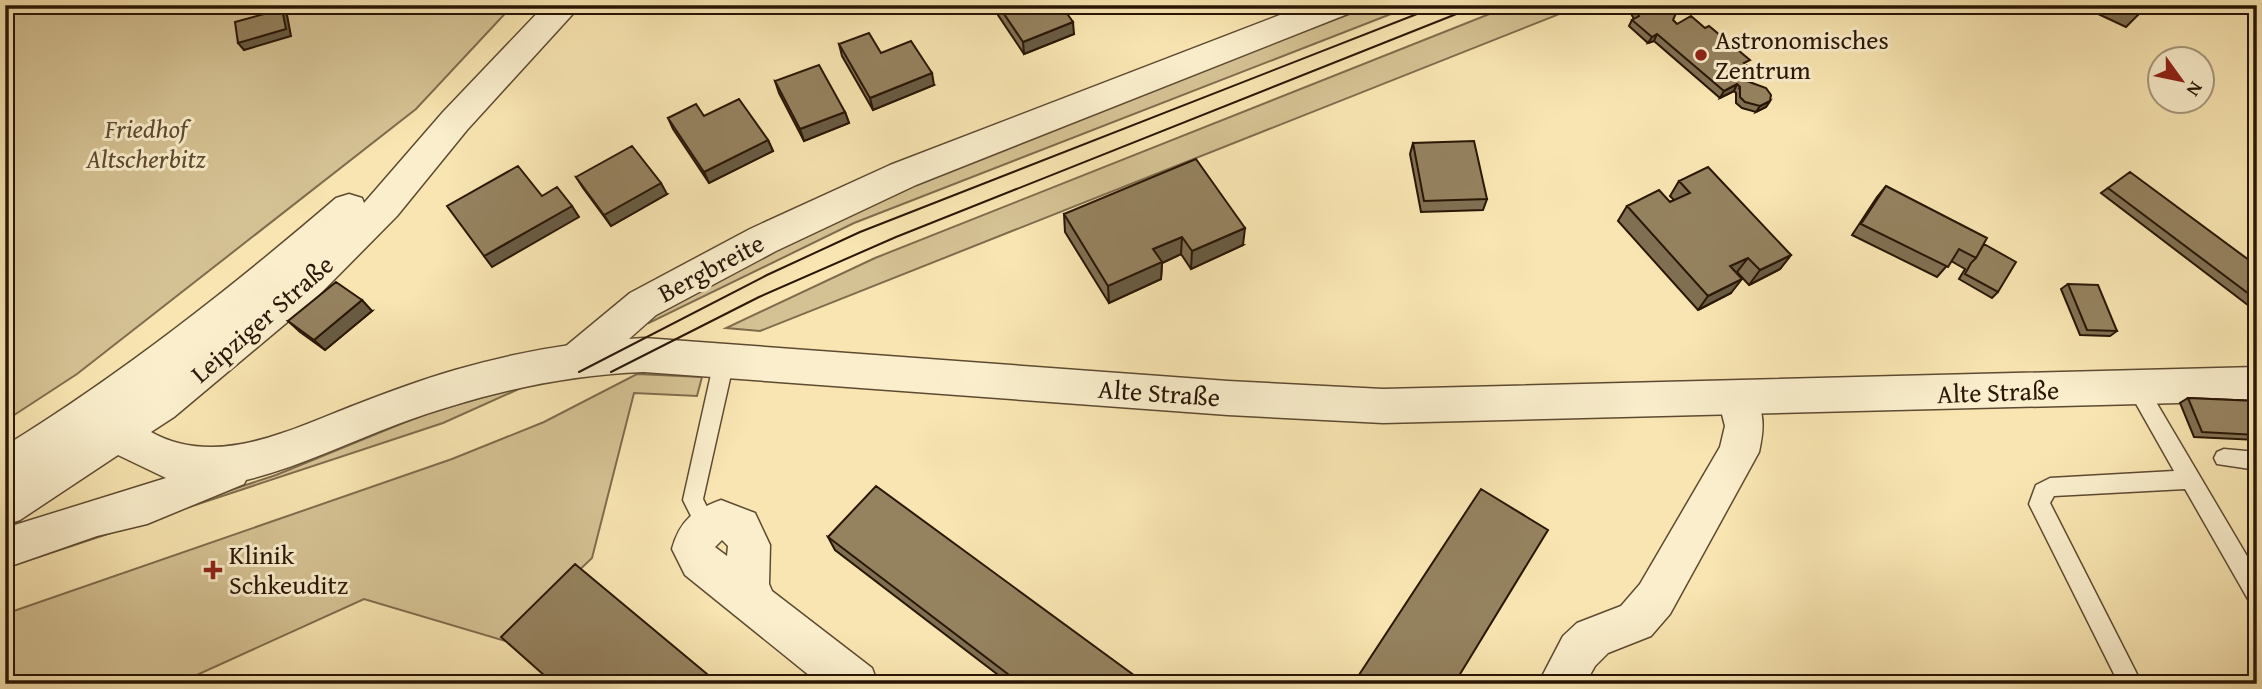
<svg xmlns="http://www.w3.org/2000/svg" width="2262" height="689" font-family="'Gentium Book Plus',serif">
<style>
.green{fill:#d5c294;stroke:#7f6c4d;stroke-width:2}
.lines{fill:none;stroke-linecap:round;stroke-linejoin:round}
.service-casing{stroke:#5d4a31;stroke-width:3}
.minor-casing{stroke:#5d4a31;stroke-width:3}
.tertiary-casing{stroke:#5d4a31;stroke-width:3}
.service{fill:#faeecc;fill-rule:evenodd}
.minor{fill:#faeecc;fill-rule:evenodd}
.tertiary{fill:#faeecc;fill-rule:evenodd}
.tram{stroke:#291606;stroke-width:2}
.wall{fill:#807052;stroke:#291606;stroke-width:2}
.shaded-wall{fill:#685b42;stroke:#291606;stroke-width:2}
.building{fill:#95825f;stroke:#291606;stroke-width:2}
.poi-dot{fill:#8f2418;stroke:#faeecc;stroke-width:2.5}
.labels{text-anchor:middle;stroke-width:6;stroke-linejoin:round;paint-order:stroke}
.poi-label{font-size:26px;fill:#291606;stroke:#faeecc;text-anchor:start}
.park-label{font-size:26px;font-style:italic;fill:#5d4a31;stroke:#faeecc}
.street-label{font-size:26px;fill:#291606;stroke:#faeecc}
</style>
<rect width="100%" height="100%" fill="#f8e5b1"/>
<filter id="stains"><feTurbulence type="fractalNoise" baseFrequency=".00286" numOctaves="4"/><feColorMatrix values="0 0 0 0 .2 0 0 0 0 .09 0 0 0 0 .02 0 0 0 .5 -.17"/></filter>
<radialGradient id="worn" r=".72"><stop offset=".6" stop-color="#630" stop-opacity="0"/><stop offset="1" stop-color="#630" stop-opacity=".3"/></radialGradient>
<path class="green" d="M 5,5 L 513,5 L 416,109 L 77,374 L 5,421 Z
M 1373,5 L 1414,5 L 854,223 L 649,323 L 649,311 L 983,153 Z
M 1512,5 L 1582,5 L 760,331 L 726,328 L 875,258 Z
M 637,374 L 702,377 L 697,396 L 634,393 L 592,558 L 505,641 L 364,599 L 177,684 L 5,684 L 5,614 L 452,459 L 544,422 Z
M 532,383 L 443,423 L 5,568 L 5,558 L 133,522 L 276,475 L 425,414 Z"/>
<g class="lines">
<g class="service-casing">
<path id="service" d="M 724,353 L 731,355 L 734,361 L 703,499 L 716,525 L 713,532 L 706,535 L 699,532 L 683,500 L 714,361 L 717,355 Z
M 2136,377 L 2143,380 L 2257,573 L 2257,604 L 2249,601 L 2185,489 L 2054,496 L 2050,503 L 2142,684 L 2119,684 L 2029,504 L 2036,485 L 2050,478 L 2174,471 L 2126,386 L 2129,380 Z
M 2224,449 L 2257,452 L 2257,470 L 2217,464 L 2214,458 L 2217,452 Z"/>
</g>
<g class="minor-casing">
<path id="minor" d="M 1306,5 L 1355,5 L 1350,13 L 916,185 L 776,251 L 656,315 L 594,370 L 580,375 L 566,370 L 561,358 L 566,346 L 630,293 L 750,229 L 890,165 Z
M 1738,382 L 1752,387 C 1764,412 1765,425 1759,452 L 1670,614 L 1651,636 L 1608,653 L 1595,666 L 1585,684 L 1538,684 L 1563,636 L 1577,623 L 1621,606 L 1640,584 L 1720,447 L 1725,426 L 1718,399 L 1724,387 Z
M 721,500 L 755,513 L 770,545 L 769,584 L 772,591 L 872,668 L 878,684 L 820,684 L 685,575 L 672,549 C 680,520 694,510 721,500 ZM 722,540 L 728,546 L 727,556 L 715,547 Z"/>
</g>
<g class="tertiary-casing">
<path id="tertiary" d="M 545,5 L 581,5 L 467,130 L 397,216 L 316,298 L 174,417 L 151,432 C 217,469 292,429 355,405 C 388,392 421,380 455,370 C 517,352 579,341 644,338 L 1228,381 L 1383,389 L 2257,367 L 2257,401 L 1383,423 L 1228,415 L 644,372 C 559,375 477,395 398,424 C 347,443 299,467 246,480 L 244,484 L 147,524 L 97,536 L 5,568 L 5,528 L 166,478 L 118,455 L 20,520 L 5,525 L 5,446 C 123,373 231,288 336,198 L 349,194 L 362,198 L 364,203 L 443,112 Z"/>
</g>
<use href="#service" class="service"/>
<use href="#minor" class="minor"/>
<use href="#tertiary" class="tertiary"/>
<path class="tram" d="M 579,372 L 767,275 L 860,232 L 1440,5
M 611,372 L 759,297 L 896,237 L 1479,5"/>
</g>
<path class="wall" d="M 996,5 L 1061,5 L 1074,34 L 1024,54 L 998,15 Z
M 1633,5 L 1673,20 L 1677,24 L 1747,66 L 1756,73 L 1752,80 L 1749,82 L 1770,101 L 1766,107 L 1756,112 L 1742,108 L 1736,103 L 1736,93 L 1734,91 L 1720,98 L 1654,41 L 1648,43 L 1629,26 L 1632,20 L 1634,19 L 1630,12 Z
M 2079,5 L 2143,5 L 2138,15 L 2126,27 Z
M 839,44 L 934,85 L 873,110 L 842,56 Z
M 775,81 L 845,112 L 849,123 L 804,141 L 779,93 Z
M 704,116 L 768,140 L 773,151 L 709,183 L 673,129 L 668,118 Z
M 1413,143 L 1487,199 L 1483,210 L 1421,212 L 1410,154 Z
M 2257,169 L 2257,178 L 2251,174 Z
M 576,177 L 667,194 L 611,226 L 583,188 Z
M 1679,181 L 1791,255 L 1780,269 L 1749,285 L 1737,272 L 1736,273 L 1731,293 L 1698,310 L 1618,221 L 1627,206 L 1670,202 L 1674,200 L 1670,196 Z
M 1886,186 L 1984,244 L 1998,292 L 1992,298 L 1959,279 L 1965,269 L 1951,261 L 1937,277 L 1852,235 L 1877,197 Z
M 2108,188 L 2257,266 L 2257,312 L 2101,193 Z
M 1064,214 L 1243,245 L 1191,269 L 1181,254 L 1162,263 L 1161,279 L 1109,303 L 1065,232 Z
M 2068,284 L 2117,331 L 2110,336 L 2080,335 L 2061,289 Z
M 372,311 L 325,350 L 300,332 L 288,321 Z
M 2188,398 L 2257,401 L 2257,440 L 2194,437 L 2180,403 Z
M 828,537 L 1146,684 L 1010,684 L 835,550 Z"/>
<path class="shaded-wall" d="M 282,9 L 287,15 L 291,36 L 244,50 L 238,43 Z
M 1073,22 L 1074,34 L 1024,54 L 1023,42 Z
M 1657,34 L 1654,41 L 1648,43 L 1652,37 Z
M 932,73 L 934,85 L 873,110 L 870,98 Z
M 1756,73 L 1752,80 L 1740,87 L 1744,80 Z
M 1737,84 L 1734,91 L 1720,98 L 1724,91 Z
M 1770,101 L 1766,107 L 1756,112 L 1760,106 Z
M 845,112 L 849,123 L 804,141 L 800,129 Z
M 768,140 L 773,151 L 709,183 L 704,172 Z
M 661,183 L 667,194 L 611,226 L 604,215 Z
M 572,206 L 579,217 L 492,267 L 484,256 Z
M 1245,228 L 1243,245 L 1191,269 L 1192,251 Z
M 1182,237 L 1181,254 L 1162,263 L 1161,279 L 1109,303 L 1108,286 L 1153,249 Z
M 1791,255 L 1780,269 L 1749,285 L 1760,270 Z
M 1748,258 L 1737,272 L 1720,281 L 1730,266 Z
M 1742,279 L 1731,293 L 1698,310 L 1708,296 Z
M 362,300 L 372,311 L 325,350 L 314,340 Z"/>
<path class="building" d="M 998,5 L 1061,5 L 1073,22 L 1023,42 Z
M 1633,5 L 1676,5 L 1677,11 L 1673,20 L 1677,24 L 1691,16 L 1705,28 L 1709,26 L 1750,60 L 1744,63 L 1756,73 L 1744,80 L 1766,88 L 1771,95 L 1770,101 L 1760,106 L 1745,102 L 1740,97 L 1740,87 L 1737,84 L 1724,91 L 1657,34 L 1652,37 L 1632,20 L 1639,16 Z
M 2117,5 L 2143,5 L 2138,15 Z
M 282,9 L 286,29 L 238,43 L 235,22 Z
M 869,33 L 881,53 L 911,41 L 932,73 L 870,98 L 839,44 Z
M 819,65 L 845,112 L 800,129 L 775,81 Z
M 739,99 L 768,140 L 704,172 L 668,118 L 696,104 L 704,116 Z
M 1474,141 L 1487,199 L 1424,201 L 1413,143 Z
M 632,146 L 661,183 L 604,215 L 576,177 Z
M 1196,159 L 1245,228 L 1192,251 L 1182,237 L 1153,249 L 1162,262 L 1108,286 L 1064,214 Z
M 518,166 L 542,196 L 557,187 L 572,206 L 484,256 L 447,206 Z
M 1708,167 L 1791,255 L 1760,270 L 1748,258 L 1730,266 L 1742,279 L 1708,296 L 1627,206 L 1659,190 L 1670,202 L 1690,193 L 1679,181 Z
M 2130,172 L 2257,266 L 2257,300 L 2108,188 Z
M 1886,186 L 1987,238 L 1976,258 L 1959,249 L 1948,267 L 1861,224 Z
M 1984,244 L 2016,262 L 1998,292 L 1965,274 L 1971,263 L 1976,258 Z
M 336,282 L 362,300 L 314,340 L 288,321 Z
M 2068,284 L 2098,285 L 2117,331 L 2087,330 Z
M 2188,398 L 2257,401 L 2257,435 L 2202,432 Z
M 876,486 L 1146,684 L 1021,684 L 828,537 Z
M 1481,489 L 1548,530 L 1454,684 L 1353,684 Z
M 575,564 L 719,684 L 554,684 L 501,637 Z"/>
<g class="poi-dot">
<circle cx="1701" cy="55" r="7"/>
<path d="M209.5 559.5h7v7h7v7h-7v7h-7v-7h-7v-7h7z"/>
</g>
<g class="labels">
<g class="poi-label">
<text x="1715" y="49">Astronomisches<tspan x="1715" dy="30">Zentrum</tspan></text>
<text x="229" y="564">Klinik<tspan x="229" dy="30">Schkeuditz</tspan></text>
</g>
<g class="park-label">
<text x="146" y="138">Friedhof<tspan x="146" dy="30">Altscherbitz</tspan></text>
</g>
<g class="street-label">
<text transform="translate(711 268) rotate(-28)" y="9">Bergbreite</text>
<text transform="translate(262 319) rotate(-41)" y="9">Leipziger Straße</text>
<text transform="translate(1998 392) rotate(-2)" y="9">Alte Straße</text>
<text transform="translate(1159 393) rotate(4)" y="9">Alte Straße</text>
</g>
</g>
<rect width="2262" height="689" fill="none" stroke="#f8e5b1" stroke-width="28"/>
<rect x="7" y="7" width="2248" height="675" fill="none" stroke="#291606" stroke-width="3.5"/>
<rect x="14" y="14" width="2234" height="661" fill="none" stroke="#291606" stroke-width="2"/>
<g transform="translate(2181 80) rotate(123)"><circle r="33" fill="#faeecc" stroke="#a6987d" stroke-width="2"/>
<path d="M0-5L12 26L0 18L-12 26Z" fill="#8f2418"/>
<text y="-10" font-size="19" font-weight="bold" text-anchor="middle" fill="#291606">N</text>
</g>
<rect width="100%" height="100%" filter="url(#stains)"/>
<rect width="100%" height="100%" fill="url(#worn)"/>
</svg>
